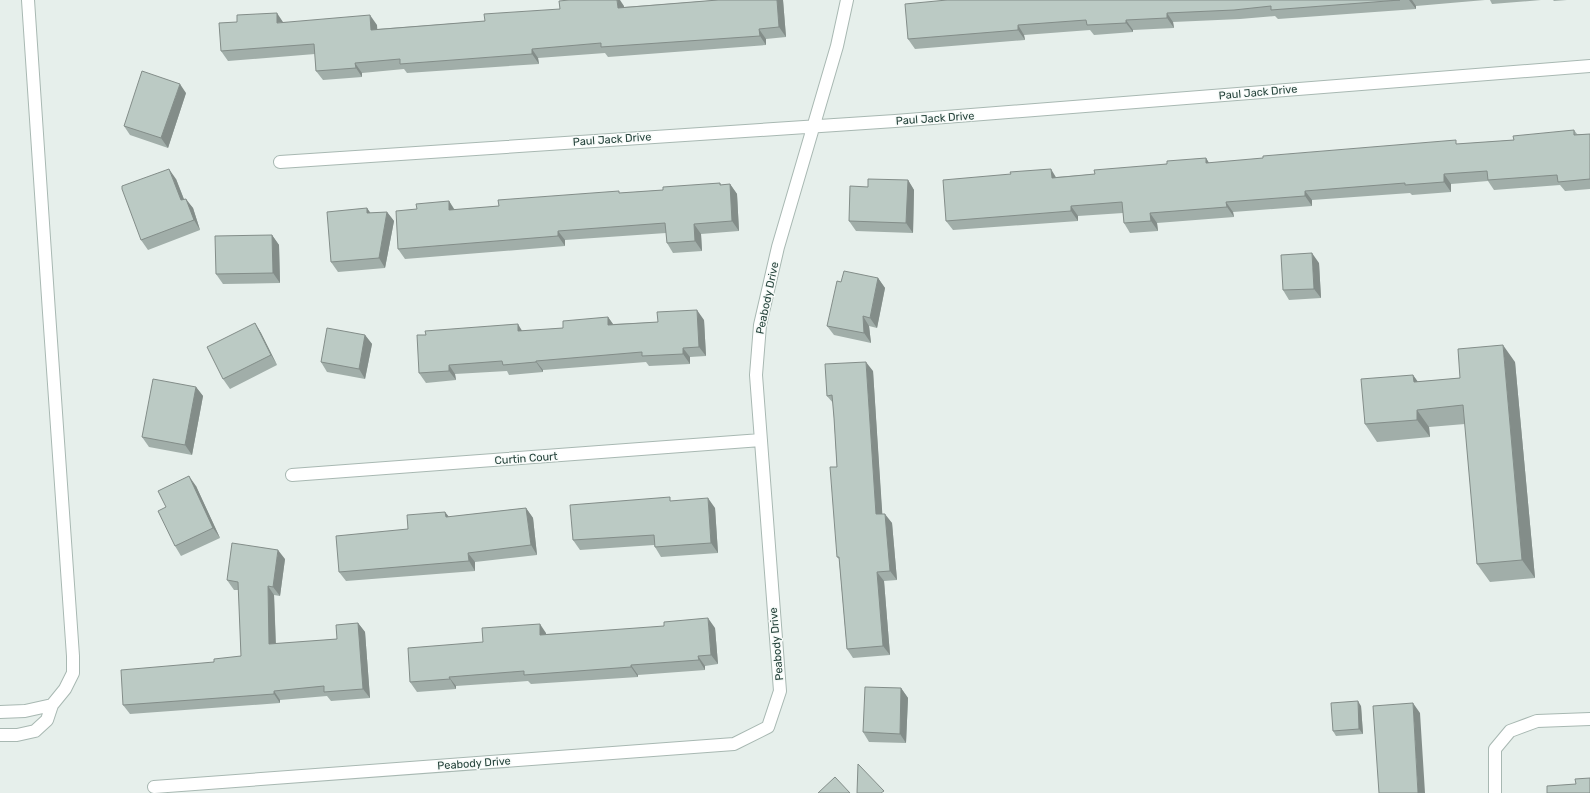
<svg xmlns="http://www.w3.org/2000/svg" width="1590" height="793" font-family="Rubik,sans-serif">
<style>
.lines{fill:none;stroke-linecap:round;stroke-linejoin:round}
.minor-casing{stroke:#a8b8b2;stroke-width:14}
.minor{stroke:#fff;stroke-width:12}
.wall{fill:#a1aea9}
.shaded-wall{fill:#838d89}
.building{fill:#bbcac4;stroke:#838d89}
.labels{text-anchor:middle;stroke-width:3;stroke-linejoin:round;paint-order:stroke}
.street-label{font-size:11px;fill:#24423a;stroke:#f7fbf9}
</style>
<rect width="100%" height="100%" fill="#e6efeb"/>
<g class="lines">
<g class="minor-casing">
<path id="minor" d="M 280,162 L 895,121 L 1590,66
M 292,475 L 761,440
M 0,712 L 25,711 L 52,705
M 0,735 L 17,735 L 35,731 L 47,720 L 52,705 L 65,689 L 73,673 L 73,656 C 59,437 41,219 28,0
M 154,787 L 734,744 L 768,727 L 780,691 L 756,375 L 760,325 L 778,247 L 837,46 L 847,0
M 1495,793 L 1495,749 L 1510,731 L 1537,721 L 1590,719"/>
</g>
<use href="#minor" class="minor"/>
</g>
<path class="wall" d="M 718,0 L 783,0 L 786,37 L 766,39 L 766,45 L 608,57 L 605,53 L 538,58 L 539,64 L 407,73 L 404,69 L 362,73 L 362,77 L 323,80 L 316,71 L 315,54 L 228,61 L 221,51 L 283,22 L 377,25 L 377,29 L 485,21 L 624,6 L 624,7 Z
M 947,0 L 1485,0 L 1416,6 L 1416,9 L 1278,19 L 1275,16 L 1240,19 L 1173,22 L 1174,28 L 1133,30 L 1133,32 L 1094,35 L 1090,30 L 1024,35 L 1025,40 L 915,49 L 908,39 Z
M 1490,0 L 1541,0 L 1492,4 Z
M 1553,0 L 1567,0 L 1554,1 Z
M 186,93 L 168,148 L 130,135 L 124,126 Z
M 1574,130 L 1577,134 L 1590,134 L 1590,189 L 1565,191 L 1560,185 L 1494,190 L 1488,181 L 1451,184 L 1451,192 L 1412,195 L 1410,193 L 1312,200 L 1312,206 L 1233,212 L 1234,217 L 1157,223 L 1158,231 L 1130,233 L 1124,223 L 1123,213 L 1078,216 L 1078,221 L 953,230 L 946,221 L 1056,177 L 1095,174 L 1206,158 L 1209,163 L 1459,144 L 1514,140 Z
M 176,179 L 184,199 L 193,208 L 200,230 L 148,250 L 141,240 Z
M 908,180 L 914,190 L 913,233 L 856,231 L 849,221 L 868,187 Z
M 720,183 L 721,185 L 730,184 L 737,194 L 739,231 L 701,234 L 702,251 L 673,253 L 667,243 L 666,233 L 565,240 L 565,246 L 405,259 L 398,249 L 417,209 L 449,201 L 455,210 L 499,206 L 621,193 L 663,190 Z
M 367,208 L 370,213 L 387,212 L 394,221 L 385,268 L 338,272 L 331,262 Z
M 272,235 L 279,245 L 280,283 L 223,284 L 216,274 Z
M 1319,263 L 1321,298 L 1289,300 L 1283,290 Z
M 878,278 L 885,288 L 877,328 L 869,326 L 871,343 L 834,335 L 827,326 Z
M 608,317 L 613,324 L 704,320 L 706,356 L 690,357 L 690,364 L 649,366 L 646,362 L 543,370 L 543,372 L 509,375 L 507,371 L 455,374 L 456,380 L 426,383 L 419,373 L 523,331 L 563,328 Z
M 255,323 L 261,333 L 277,365 L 230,389 L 223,379 Z
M 365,335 L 372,344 L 365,379 L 327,372 L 321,362 Z
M 1515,362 L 1535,578 L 1490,582 L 1477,564 L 1465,424 L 1429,427 L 1430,437 L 1377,442 L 1365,424 L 1413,375 L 1418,382 L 1460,378 Z
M 873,371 L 882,514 L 892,523 L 897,580 L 884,581 L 890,655 L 853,658 L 847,649 L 839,559 L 837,557 L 837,467 L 834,418 L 833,403 L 827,396 Z
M 196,387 L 203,396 L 192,455 L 149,447 L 142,437 Z
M 196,486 L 220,538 L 181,556 L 175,546 L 166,507 Z
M 673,501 L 715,508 L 718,553 L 661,557 L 655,547 L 654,545 L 580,550 L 573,540 Z
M 526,508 L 533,518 L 537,555 L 475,562 L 475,571 L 346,581 L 339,572 L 408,529 L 445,512 L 449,517 Z
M 285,559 L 280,596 L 274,595 L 276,644 L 337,639 L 358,623 L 365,632 L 370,698 L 331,701 L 327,696 L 280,700 L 280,703 L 130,714 L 123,705 L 214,662 L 241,656 L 239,590 L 234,590 L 227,580 Z
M 715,628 L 718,664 L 705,666 L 705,670 L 638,675 L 638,677 L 531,684 L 528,681 L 456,686 L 456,689 L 417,692 L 410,682 L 483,642 L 546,633 L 546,634 Z
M 901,688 L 908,698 L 906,743 L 869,742 L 863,732 Z
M 1361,706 L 1363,734 L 1336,736 L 1333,731 Z"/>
<path class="shaded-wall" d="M 617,0 L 620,0 L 624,6 L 625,17 L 618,8 Z
M 777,0 L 783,0 L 786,37 L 779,27 Z
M 1409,0 L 1412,0 L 1416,6 L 1416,9 Z
M 277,13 L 283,22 L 277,23 Z
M 1167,13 L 1173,22 L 1174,28 L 1167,18 Z
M 370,15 L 377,25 L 378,39 L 371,30 Z
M 1126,20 L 1133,30 L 1133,32 L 1126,23 Z
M 1018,25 L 1024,35 L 1025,40 L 1018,30 Z
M 759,29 L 766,39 L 766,45 L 760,36 Z
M 532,49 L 538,58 L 539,64 L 532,54 Z
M 355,63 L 362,73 L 362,77 L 356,68 Z
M 180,84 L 186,93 L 168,148 L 161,138 Z
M 1206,158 L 1212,168 L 1206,163 Z
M 169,169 L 176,179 L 188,210 L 181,200 Z
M 1051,169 L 1057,179 L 1052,178 Z
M 1444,174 L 1451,184 L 1451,192 L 1444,182 Z
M 908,180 L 914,190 L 913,233 L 906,223 Z
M 730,184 L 737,194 L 739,231 L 732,221 Z
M 1305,191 L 1312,200 L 1312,206 L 1305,196 Z
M 186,199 L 193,208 L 200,230 L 194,220 Z
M 449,201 L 455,211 L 449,210 Z
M 1226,202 L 1233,212 L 1234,217 L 1227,207 Z
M 1071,206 L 1078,216 L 1078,221 L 1071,211 Z
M 367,208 L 374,218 L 367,213 Z
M 387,212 L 394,221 L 385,268 L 379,258 Z
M 1150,213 L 1157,223 L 1158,231 L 1151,221 Z
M 694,224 L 701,234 L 702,251 L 695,241 Z
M 558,231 L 565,240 L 565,246 L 558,236 Z
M 272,235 L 279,245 L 280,283 L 273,273 Z
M 1312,253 L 1319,263 L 1321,298 L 1314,289 Z
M 878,278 L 885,288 L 877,328 L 870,318 Z
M 697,310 L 704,320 L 706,356 L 699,347 Z
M 863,316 L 869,326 L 871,343 L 864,333 Z
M 608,317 L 615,327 L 608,325 Z
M 255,323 L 261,333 L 277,365 L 271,355 Z
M 518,324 L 524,334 L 518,331 Z
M 365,335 L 372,344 L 365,379 L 359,369 Z
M 1503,345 L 1515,362 L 1535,578 L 1522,560 Z
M 683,348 L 690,357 L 690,364 L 683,354 Z
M 536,361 L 543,370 L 543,372 L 536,362 Z
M 866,362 L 873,371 L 883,524 L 876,514 Z
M 449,365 L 455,374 L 456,380 L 449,371 Z
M 1413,375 L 1425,392 L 1414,382 Z
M 196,387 L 203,396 L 192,455 L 185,445 Z
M 1417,410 L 1429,427 L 1430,437 L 1417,420 Z
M 189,476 L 196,486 L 220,538 L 213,528 Z
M 708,498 L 715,508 L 718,553 L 711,543 Z
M 526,508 L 533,518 L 537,555 L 531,545 Z
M 445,512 L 452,521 L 446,517 Z
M 885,514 L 892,523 L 897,580 L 890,571 Z
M 278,550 L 285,559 L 280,596 L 273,587 Z
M 468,553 L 475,562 L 475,571 L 469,561 Z
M 877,572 L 884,581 L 890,655 L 883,646 Z
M 268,586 L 274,595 L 276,653 L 269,644 Z
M 708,618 L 715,628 L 718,664 L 711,655 Z
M 358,623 L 365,632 L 370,698 L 363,689 Z
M 540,624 L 546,633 L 547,644 L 540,635 Z
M 698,656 L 705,666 L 705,670 L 699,660 Z
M 631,665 L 638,675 L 638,677 L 631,667 Z
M 449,677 L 456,686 L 456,689 L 450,679 Z
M 901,688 L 908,698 L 906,743 L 900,734 Z
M 274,691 L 280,700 L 280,703 L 274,694 Z
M 1358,701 L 1361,706 L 1363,734 L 1359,729 Z
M 1413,703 L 1420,713 L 1425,793 L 1418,793 Z"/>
<path class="building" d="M 569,0 L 617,0 L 618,8 L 718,0 L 777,0 L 779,27 L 759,29 L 760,36 L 601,47 L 601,43 L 532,49 L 532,54 L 400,64 L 400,59 L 355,63 L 356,68 L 316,71 L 314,44 L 221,51 L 219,23 L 237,22 L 237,15 L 277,13 L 277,23 L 370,15 L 371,30 L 485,21 L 484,14 L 560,9 L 559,1 Z
M 947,0 L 1400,0 L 1271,10 L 1271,6 L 1234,10 L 1167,13 L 1167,18 L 1126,20 L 1126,23 L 1087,25 L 1086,20 L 1018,25 L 1018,30 L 908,39 L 905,4 Z
M 142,71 L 180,84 L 161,138 L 124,126 Z
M 1574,130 L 1574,135 L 1590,134 L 1590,179 L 1558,182 L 1557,175 L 1488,180 L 1487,171 L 1444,174 L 1444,182 L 1405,185 L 1405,183 L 1305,191 L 1305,196 L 1226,202 L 1227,207 L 1150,213 L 1151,221 L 1124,223 L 1122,202 L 1071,206 L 1071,211 L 946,221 L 943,180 L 1011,174 L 1010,172 L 1051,169 L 1052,178 L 1095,174 L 1094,170 L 1167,164 L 1167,161 L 1206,158 L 1206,163 L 1263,158 L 1263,156 L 1456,140 L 1456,144 L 1514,140 L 1513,136 Z
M 169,169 L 181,200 L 186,199 L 194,220 L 141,240 L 122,189 L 122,186 Z
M 868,179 L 908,180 L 906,223 L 849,221 L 850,186 L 868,187 Z
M 720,183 L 720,185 L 730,184 L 732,221 L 694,224 L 695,241 L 667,243 L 665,223 L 558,231 L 558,236 L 398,249 L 396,211 L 417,209 L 416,204 L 449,201 L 449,210 L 499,206 L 498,200 L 619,191 L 619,193 L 663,190 L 663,187 Z
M 367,208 L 367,213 L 387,212 L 379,258 L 331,262 L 327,212 Z
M 272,235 L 273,273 L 216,274 L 215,236 Z
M 1312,253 L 1314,289 L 1283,290 L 1281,255 Z
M 844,271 L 878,278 L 870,318 L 863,316 L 864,333 L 827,326 L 837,281 L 841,282 Z
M 697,310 L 699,347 L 683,348 L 683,354 L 642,356 L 642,352 L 536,361 L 536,362 L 503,365 L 502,361 L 449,365 L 449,371 L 419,373 L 417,335 L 426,335 L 425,331 L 518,324 L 518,331 L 563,328 L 563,321 L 608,317 L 608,325 L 658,322 L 657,312 Z
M 255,323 L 271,355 L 223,379 L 207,347 Z
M 327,328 L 365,335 L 359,369 L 321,362 Z
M 1503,345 L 1522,560 L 1477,564 L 1463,405 L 1417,410 L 1417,420 L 1365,424 L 1361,379 L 1413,375 L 1414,382 L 1460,378 L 1458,349 Z
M 866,362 L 876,514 L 885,514 L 890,571 L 877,572 L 883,646 L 847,649 L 839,557 L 837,557 L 830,467 L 837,467 L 834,418 L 832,395 L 827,396 L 825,364 Z
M 153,379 L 196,387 L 185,445 L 142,437 Z
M 189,476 L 213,528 L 175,546 L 158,511 L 166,507 L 158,491 Z
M 670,497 L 670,501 L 708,498 L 711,543 L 655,547 L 654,535 L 573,540 L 570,505 Z
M 526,508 L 531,545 L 468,553 L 469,561 L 339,572 L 336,536 L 408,529 L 407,515 L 445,512 L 446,517 Z
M 232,543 L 278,550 L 273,587 L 268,586 L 269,644 L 337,639 L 336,625 L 358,623 L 363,689 L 324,692 L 324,686 L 274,691 L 274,694 L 123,705 L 121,670 L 214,662 L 214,659 L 241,656 L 238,582 L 227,580 Z
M 708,618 L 711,655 L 698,656 L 699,660 L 631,665 L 631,667 L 524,675 L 524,671 L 449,677 L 450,679 L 410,682 L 408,648 L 483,642 L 482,628 L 540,624 L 540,635 L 664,626 L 664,622 Z
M 865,687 L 901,688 L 900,734 L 863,732 Z
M 1358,701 L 1359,729 L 1333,731 L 1331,703 Z
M 1413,703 L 1418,793 L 1379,793 L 1373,706 Z
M 858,764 L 884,791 L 881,793 L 857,793 Z
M 835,777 L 850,793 L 818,793 Z
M 1590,778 L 1590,793 L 1547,793 L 1547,786 L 1576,784 L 1575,779 Z"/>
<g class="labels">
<g class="street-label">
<text transform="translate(1258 92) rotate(-5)" y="4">Paul Jack Drive</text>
<text transform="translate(935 118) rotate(-4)" y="4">Paul Jack Drive</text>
<text transform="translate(612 139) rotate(-4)" y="4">Paul Jack Drive</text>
<text transform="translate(767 298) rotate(-78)" y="4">Peabody Drive</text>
<text transform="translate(526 458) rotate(-4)" y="4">Curtin Court</text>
<text transform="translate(776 644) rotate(-95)" y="4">Peabody Drive</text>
<text transform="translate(474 763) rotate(-4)" y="4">Peabody Drive</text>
</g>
</g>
</svg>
